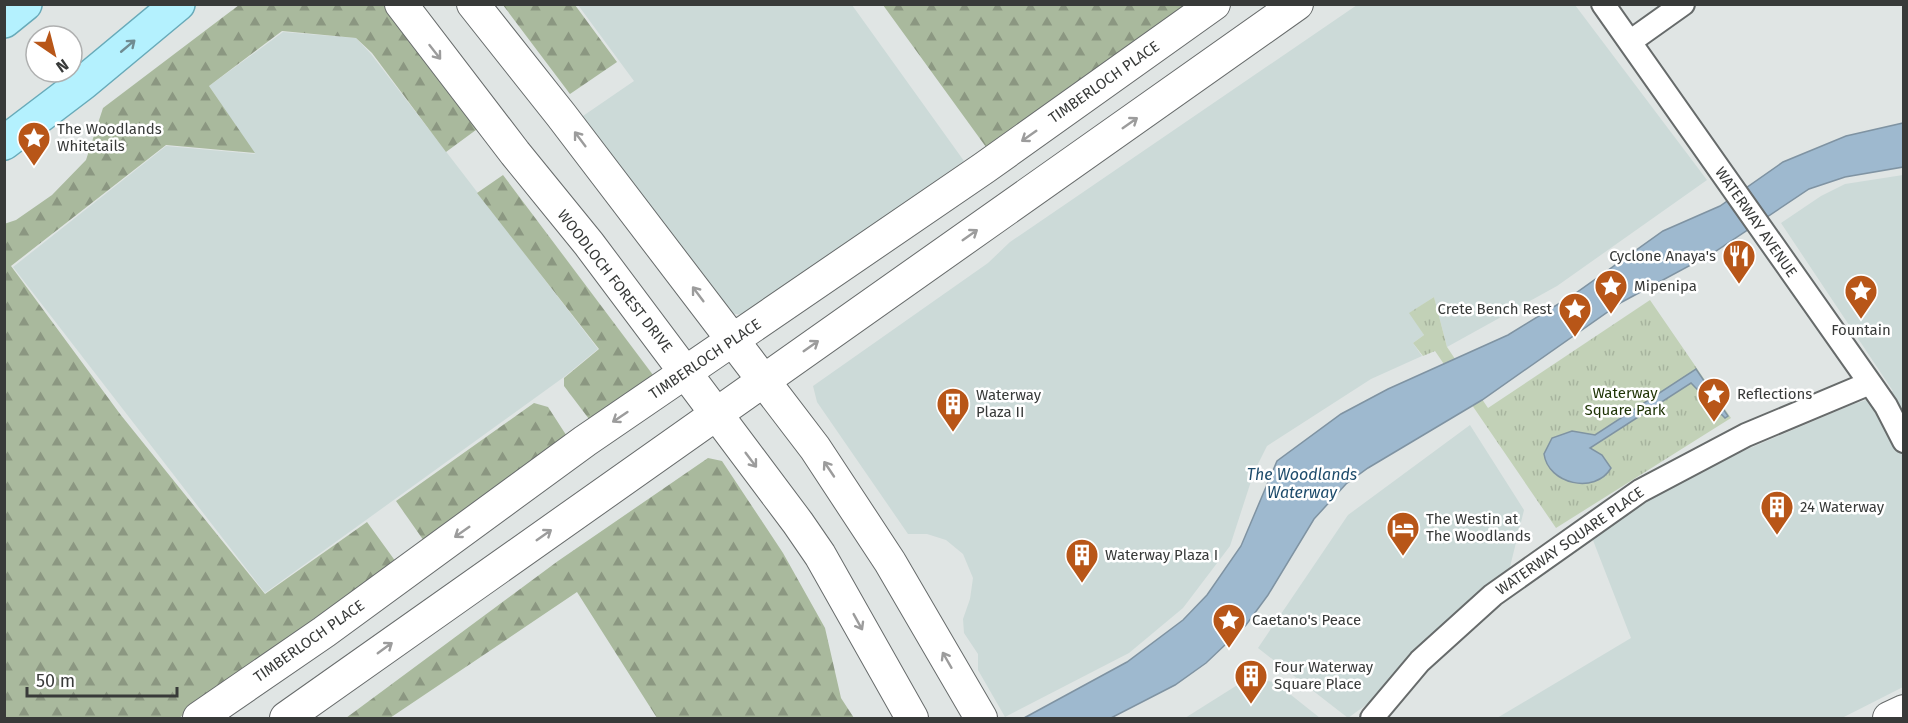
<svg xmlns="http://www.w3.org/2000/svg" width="1908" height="723" font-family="'Fira Sans',sans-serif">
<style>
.built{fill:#ccdad8}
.forest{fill:url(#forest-firs)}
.park{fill:url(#park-tufts)}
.water{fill:#9eb9cf;stroke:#7f93a2;stroke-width:1.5}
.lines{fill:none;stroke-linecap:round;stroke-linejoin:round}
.street-casing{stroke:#676b6b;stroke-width:26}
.secondary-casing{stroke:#676b6b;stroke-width:34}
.primary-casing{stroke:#68aab9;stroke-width:36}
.street{stroke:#fff;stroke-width:22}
.secondary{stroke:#fff;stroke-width:32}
.primary{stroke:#b4f1fe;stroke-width:33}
.oneway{stroke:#708c92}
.oneway2{stroke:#9c9c9c}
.labels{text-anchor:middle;stroke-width:5;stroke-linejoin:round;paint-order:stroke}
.street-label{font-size:15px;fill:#383a39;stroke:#fff}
.poi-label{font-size:15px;fill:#383a39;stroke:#fff;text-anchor:start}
.park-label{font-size:15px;fill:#1e3305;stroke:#fff}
.water-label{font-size:16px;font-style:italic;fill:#1d4b6b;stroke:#fff}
</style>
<defs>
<pattern id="forest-firs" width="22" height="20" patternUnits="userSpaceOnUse" patternTransform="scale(1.5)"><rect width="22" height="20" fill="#a9b99d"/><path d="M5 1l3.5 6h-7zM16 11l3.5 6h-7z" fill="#8b9781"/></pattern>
<pattern id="park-tufts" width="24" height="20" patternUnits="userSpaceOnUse" patternTransform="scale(1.5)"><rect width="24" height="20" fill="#c2d1b7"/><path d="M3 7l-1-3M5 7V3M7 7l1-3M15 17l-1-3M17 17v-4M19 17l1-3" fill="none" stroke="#a7b49e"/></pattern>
</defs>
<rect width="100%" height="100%" fill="#e0e5e4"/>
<path class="built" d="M 578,5 L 852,5 L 964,161 L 745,315 L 727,313 L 580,118 L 634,81 Z
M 1357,5 L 1575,5 L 1707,180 L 1557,286 L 1447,347 L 1434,297 L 1410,313 L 1424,335 L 1413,343 L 1422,356 L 1371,379 L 1267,446 L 1254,472 L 1230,546 L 1183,608 L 1129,653 L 1005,717 L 978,670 L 978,654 L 964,633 L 963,619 L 970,599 L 973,578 L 963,554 L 946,540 L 927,534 L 908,534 L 817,402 L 813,386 L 988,263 L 1010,242 Z
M 283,32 L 356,38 L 371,54 L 598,349 L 564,377 L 265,593 L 13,267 L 166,146 L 255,154 L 209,86 Z
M 1903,175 L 1903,687 L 1842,718 L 1497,718 L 1631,638 L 1589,530 L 1708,466 L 1851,405 L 1893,391 L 1781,223 L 1821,196 L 1845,184 Z
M 1470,425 L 1524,510 L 1508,575 L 1377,697 L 1348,718 L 1258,648 L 1348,515 Z
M 1258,678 L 1276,683 L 1320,718 L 1185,718 L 1239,684 Z"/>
<path class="forest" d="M 239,5 L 384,5 L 480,127 L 446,152 L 372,53 L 356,38 L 282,31 L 209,86 L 255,153 L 166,145 L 11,266 L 120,414 L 265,594 L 367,522 L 396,562 L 179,718 L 5,718 L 4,224 L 16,220 L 52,195 L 86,160 L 103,108 Z
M 503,5 L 575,5 L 617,62 L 570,94 Z
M 883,5 L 1189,5 L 986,147 Z
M 503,175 L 656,379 L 601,420 L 589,419 L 564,386 L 564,378 L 599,349 L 477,193 Z
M 534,403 L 548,407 L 570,441 L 424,541 L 396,501 Z
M 708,458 L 722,461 L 783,553 L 825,628 L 841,698 L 854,718 L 657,718 L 577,592 L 390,718 L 346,718 L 558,561 Z"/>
<path class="park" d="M 1434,297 L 1447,347 L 1488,408 L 1650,300 L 1731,418 L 1556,528 L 1435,351 L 1423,356 L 1413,343 L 1424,335 L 1409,313 Z"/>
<path class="water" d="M 1903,123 L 1903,167 L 1845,177 L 1809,189 L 1713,253 L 1622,302 L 1482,400 L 1368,468 L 1346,484 L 1314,519 L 1268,595 L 1246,625 L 1206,663 L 1175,685 L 1111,718 L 1024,718 L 1127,662 L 1183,620 L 1207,595 L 1241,546 L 1277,461 L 1341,414 L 1388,389 L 1508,335 L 1573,295 L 1663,231 L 1720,206 L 1783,162 L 1846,136 Z
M 1696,369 L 1728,416 L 1725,418 L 1691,383 L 1590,448 L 1602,455 L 1611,468 C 1595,495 1548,484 1544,454 L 1552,438 L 1572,431 L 1595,435 Z"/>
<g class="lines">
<g class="street-casing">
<path id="street" d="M 1603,4 L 1870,383 L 1886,406 L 1904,441
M 1631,41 L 1683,4
M 1372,718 L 1420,661 L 1493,595 L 1640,491 L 1746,435 L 1870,383"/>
</g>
<g class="secondary-casing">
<path id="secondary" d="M 401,4 L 515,153 L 589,244 L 798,523 L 820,555 L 912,718
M 473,4 L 561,115 L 815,448 L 890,562 L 981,718
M 199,718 L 324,632 L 585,441 L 984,168 L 1214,4
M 286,718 L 1297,4
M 1889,718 L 1904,711"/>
</g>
<g class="primary-casing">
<path id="primary" d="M 4,21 L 25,4
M 4,143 L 83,83 L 178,4"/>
</g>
<use href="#street" class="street"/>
<use href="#secondary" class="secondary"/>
<use href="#primary" class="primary"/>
</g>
<defs><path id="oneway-shaft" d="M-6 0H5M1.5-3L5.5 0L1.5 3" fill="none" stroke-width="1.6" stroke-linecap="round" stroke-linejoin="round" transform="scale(1.5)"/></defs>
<use class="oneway" href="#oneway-shaft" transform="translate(128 46) rotate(-40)"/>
<g class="oneway2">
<use href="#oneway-shaft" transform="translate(435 52) rotate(52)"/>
<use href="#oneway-shaft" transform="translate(1130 123) rotate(-35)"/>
<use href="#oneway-shaft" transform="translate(1029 136) rotate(145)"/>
<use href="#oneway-shaft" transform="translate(580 139) rotate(-127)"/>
<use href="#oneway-shaft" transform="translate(970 235) rotate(-35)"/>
<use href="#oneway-shaft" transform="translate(698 294) rotate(-127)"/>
<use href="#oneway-shaft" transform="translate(811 346) rotate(-35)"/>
<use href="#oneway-shaft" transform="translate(620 417) rotate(146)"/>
<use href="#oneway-shaft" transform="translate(751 460) rotate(53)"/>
<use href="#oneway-shaft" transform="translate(829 469) rotate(-124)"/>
<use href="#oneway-shaft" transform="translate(462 532) rotate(145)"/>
<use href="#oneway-shaft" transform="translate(544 535) rotate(-35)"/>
<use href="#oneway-shaft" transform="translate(858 622) rotate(61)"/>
<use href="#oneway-shaft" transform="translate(385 648) rotate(-36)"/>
<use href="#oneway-shaft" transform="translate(947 660) rotate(-120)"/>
</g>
<defs>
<g id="sight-pin" transform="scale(1.725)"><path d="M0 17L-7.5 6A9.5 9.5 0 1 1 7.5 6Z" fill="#b85618" stroke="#fff"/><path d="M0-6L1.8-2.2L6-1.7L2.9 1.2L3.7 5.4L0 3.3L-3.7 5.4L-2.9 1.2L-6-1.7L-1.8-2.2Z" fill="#fff"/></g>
<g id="restaurant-pin" transform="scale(1.725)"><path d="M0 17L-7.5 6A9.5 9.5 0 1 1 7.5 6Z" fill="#b85618" stroke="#fff"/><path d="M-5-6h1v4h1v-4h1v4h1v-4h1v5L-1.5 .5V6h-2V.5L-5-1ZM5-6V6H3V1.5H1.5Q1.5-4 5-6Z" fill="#fff"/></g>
<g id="building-pin" transform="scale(1.725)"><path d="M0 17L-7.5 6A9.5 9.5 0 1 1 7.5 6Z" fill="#b85618" stroke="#fff"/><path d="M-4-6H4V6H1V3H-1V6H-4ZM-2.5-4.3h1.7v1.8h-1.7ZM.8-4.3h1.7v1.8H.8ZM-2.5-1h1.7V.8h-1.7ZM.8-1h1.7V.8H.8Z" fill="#fff"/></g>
<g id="hotel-pin" transform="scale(1.725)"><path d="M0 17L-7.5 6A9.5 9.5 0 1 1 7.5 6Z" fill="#b85618" stroke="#fff"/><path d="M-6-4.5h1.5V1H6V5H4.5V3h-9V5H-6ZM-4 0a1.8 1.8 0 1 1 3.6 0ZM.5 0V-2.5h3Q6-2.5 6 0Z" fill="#fff"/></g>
</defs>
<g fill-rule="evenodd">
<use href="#sight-pin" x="34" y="138"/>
<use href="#restaurant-pin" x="1739" y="256"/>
<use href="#sight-pin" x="1611" y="286"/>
<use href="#sight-pin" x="1861" y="291"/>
<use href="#sight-pin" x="1575" y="309"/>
<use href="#sight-pin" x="1714" y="394"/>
<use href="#building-pin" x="953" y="404"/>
<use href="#building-pin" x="1777" y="507"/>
<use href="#hotel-pin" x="1403" y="528"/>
<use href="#building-pin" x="1082" y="555"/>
<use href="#sight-pin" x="1229" y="620"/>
<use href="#building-pin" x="1251" y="676"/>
</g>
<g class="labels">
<g class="street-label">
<text transform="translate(1104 82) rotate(-35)" y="5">TIMBERLOCH PLACE</text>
<text transform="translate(1756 222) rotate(55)" y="5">WATERWAY AVENUE</text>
<text transform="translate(615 281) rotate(52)" y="5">WOODLOCH FOREST DRIVE</text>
<text transform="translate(705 359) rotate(-34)" y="5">TIMBERLOCH PLACE</text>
<text transform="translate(1570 541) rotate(-35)" y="5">WATERWAY SQUARE PLACE</text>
<text transform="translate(309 641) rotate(-35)" y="5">TIMBERLOCH PLACE</text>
</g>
<g class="poi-label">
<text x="57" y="134">The Woodlands<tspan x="57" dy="17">Whitetails</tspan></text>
<text x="1716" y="261" text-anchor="end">Cyclone Anaya's</text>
<text x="1634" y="291">Mipenipa</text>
<text x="1552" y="314" text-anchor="end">Crete Bench Rest</text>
<text x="1861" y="335" text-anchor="middle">Fountain</text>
<text x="1737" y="399">Reflections</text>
<text x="976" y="400">Waterway<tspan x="976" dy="17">Plaza II</tspan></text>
<text x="1800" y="512">24 Waterway</text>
<text x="1426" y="524">The Westin at<tspan x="1426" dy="17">The Woodlands</tspan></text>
<text x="1105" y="560">Waterway Plaza I</text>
<text x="1252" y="625">Caetano's Peace</text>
<text x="1274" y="672">Four Waterway<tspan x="1274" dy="17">Square Place</tspan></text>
</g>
<g class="park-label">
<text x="1625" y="398">Waterway<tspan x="1625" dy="17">Square Park</tspan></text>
</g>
<g class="water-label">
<text x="1302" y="480">The Woodlands<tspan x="1302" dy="18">Waterway</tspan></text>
</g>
</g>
<rect width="1908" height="723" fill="none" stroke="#383a39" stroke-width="12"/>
<g transform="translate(54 54) rotate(145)"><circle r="28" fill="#ffffff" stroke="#afb0b0" stroke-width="1.5"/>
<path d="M0-4.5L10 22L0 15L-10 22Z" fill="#b85618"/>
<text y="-9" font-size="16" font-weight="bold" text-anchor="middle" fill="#383a39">N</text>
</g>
<path d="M27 687v9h150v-9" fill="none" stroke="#383a39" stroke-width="3"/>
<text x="36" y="687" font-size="18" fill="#383a39" stroke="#ffffff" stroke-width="4.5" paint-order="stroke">50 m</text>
</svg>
